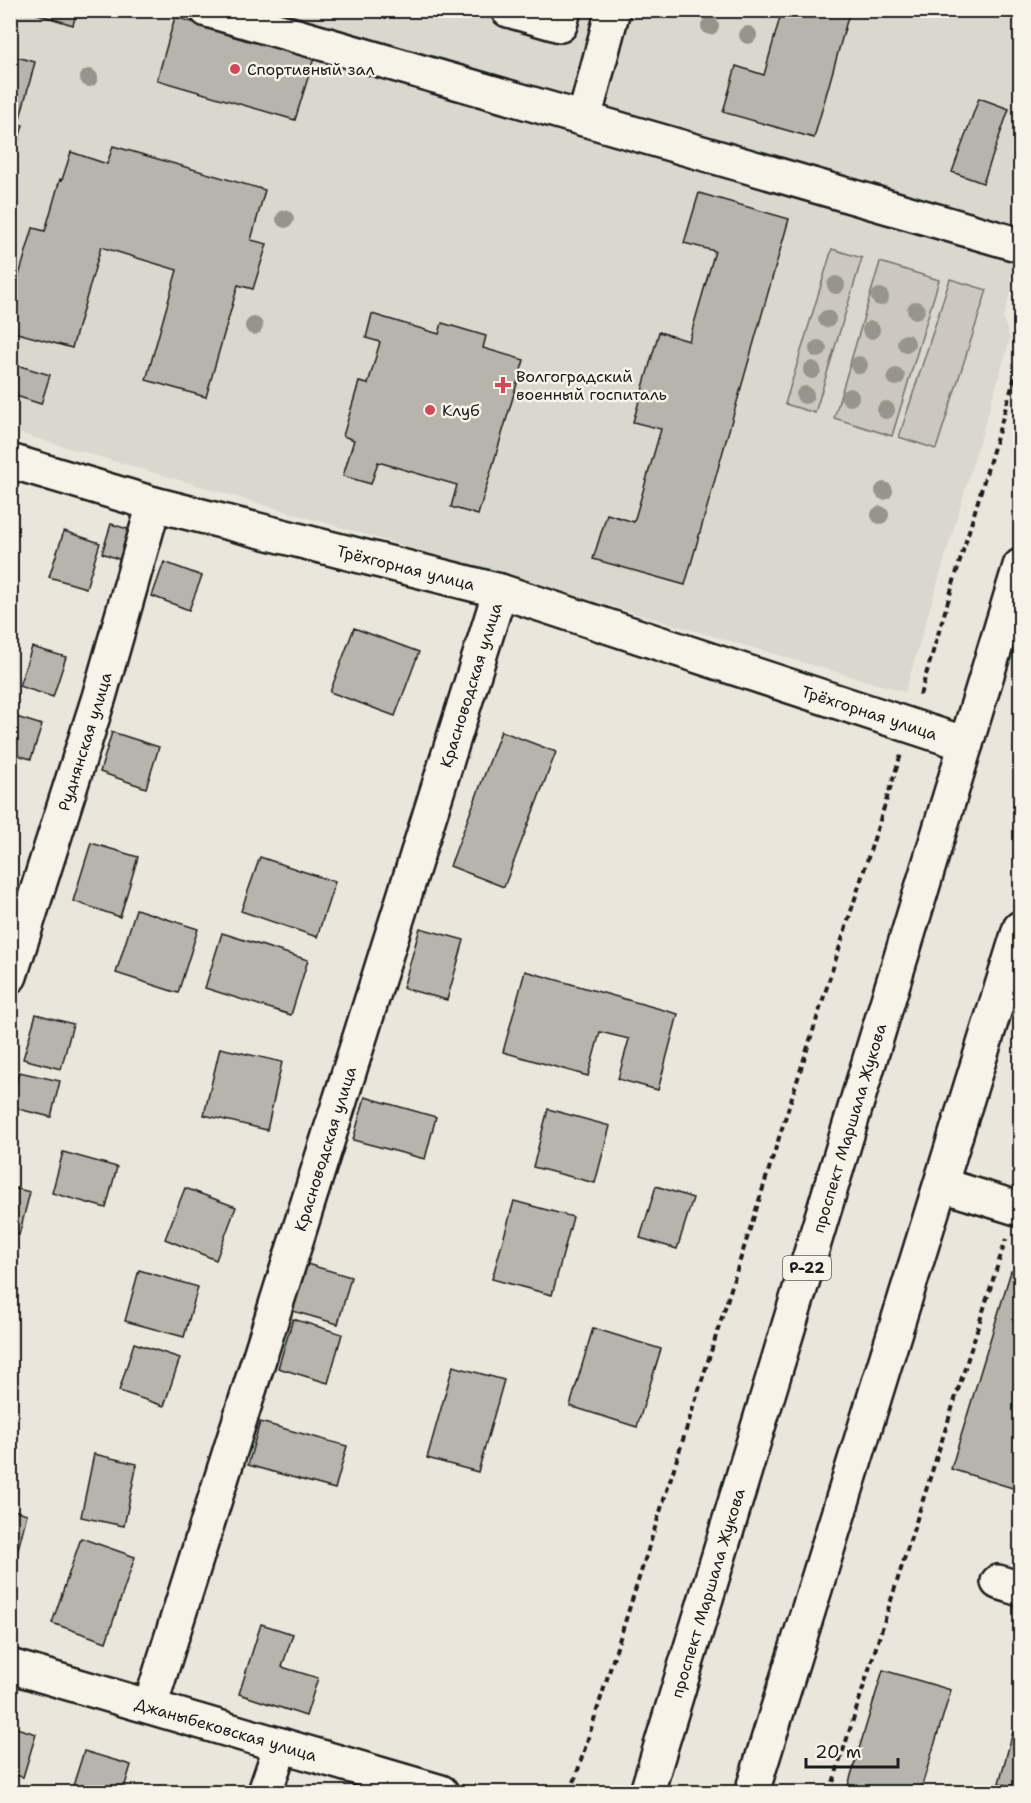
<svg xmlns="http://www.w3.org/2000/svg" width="1031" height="1803" font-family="'Shantell Sans',sans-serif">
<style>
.built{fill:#dad7ce}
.green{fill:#ccc8c0;stroke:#74726e;stroke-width:1.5}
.building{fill:#b6b4ac;stroke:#1c1c1c;stroke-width:1.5}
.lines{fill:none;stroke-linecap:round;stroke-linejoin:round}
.minor-casing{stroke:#1c1c1c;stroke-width:38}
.major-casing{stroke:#1c1c1c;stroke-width:38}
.highway-casing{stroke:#1c1c1c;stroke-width:38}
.path{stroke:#1c1c1c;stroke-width:4;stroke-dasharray:6 4.5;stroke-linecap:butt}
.minor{stroke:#f7f3e8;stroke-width:33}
.major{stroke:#f7f3e8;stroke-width:33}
.highway{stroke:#f7f3e8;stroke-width:33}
.tree{fill:#96948d}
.poi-dot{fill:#d1495b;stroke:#f7f3e8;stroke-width:2}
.labels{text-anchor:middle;stroke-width:5;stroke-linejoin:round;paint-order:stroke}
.shield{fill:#f7f3e8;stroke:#5e5c59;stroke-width:1.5}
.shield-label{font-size:15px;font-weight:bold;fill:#1c1c1c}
.poi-label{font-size:16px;fill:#1c1c1c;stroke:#f7f3e8;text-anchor:start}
.street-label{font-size:16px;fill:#1c1c1c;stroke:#f7f3e8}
</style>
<rect width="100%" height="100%" fill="#eae6dc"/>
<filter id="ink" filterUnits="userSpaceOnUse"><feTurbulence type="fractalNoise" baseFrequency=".0167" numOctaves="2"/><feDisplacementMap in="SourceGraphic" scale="12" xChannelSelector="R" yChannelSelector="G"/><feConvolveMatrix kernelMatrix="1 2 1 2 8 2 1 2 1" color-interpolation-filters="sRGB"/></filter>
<g filter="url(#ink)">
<path class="built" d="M 10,11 L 1020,11 L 1020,260 L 1003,318 L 1010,339 L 905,692 L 11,431 Z"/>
<path class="green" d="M 832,249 L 862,258 L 815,413 L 785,404 Z
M 880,262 L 939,280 L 892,436 L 834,418 Z
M 950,279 L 987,290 L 936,449 L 899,437 Z"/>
<path class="building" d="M 24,10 L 77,10 L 73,25 Z
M 782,10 L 850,10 L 814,138 L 723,112 L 736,66 L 764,75 Z
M 175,17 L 314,58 L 295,120 L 157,80 Z
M 10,55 L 35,62 L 20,118 L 10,115 Z
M 979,98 L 1009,109 L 983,183 L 952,172 Z
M 10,122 L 23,125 L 10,170 Z
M 113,146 L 265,190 L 251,240 L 267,244 L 253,289 L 238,285 L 206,397 L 146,380 L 177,270 L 101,247 L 72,348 L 10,331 L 10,306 L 33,228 L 45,231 L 60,179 L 62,180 L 71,152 L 107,164 Z
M 699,193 L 789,219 L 685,585 L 593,559 L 607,514 L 634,522 L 661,429 L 633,422 L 659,332 L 689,341 L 715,251 L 684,243 Z
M 372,314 L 439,334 L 442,323 L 486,336 L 483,348 L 524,360 L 478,515 L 451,507 L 457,485 L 378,462 L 371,484 L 343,476 L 354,440 L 343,436 L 359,382 L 368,384 L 380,342 L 366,338 Z
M 10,363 L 50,375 L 41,404 L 10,394 Z
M 111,524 L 131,530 L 121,560 L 102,553 Z
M 64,531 L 100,543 L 86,588 L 49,577 Z
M 164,562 L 202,576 L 189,610 L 152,596 Z
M 354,628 L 419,652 L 395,716 L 330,692 Z
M 32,647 L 66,657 L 53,697 L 19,686 Z
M 10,715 L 42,725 L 31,759 L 10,753 Z
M 501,731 L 556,752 L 504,887 L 450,866 Z
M 112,732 L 159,747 L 146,788 L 100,772 Z
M 91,843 L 138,857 L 120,917 L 73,901 Z
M 260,857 L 335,882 L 317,937 L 241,911 Z
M 136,909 L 198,929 L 178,993 L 116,973 Z
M 420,928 L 464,940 L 447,1000 L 403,988 Z
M 222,933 L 308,960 L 291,1015 L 205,988 Z
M 525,971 L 678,1014 L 658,1090 L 618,1079 L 629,1039 L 600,1032 L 588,1076 L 503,1052 Z
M 36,1014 L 73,1024 L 61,1069 L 23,1059 Z
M 220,1048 L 282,1062 L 267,1130 L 204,1115 Z
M 19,1072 L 60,1081 L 51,1117 L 10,1107 Z
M 365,1097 L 436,1117 L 425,1159 L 353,1140 Z
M 548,1109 L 610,1126 L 595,1183 L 533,1167 Z
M 63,1152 L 117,1167 L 106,1208 L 52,1193 Z
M 656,1186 L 693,1198 L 677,1249 L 640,1238 Z
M 10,1187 L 30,1192 L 19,1235 L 10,1233 Z
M 185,1188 L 236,1207 L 216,1260 L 165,1239 Z
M 514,1201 L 573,1217 L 552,1295 L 492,1279 Z
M 300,1262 L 351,1277 L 338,1324 L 286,1309 Z
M 139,1270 L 198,1287 L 184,1337 L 125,1321 Z
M 1011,1271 L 1020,1274 L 1020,1484 L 1019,1490 L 951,1469 Z
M 293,1319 L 342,1334 L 328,1383 L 278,1368 Z
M 593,1328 L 661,1349 L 637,1427 L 570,1406 Z
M 134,1343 L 180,1358 L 164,1406 L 119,1391 Z
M 453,1366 L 504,1380 L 478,1472 L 427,1458 Z
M 260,1422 L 347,1446 L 335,1489 L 248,1465 Z
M 94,1454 L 137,1464 L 124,1526 L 81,1517 Z
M 10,1509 L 27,1514 L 10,1581 Z
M 81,1538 L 135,1557 L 106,1642 L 52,1623 Z
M 261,1624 L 293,1634 L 282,1667 L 318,1678 L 306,1716 L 239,1694 Z
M 883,1670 L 951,1690 L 920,1792 L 846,1792 Z
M 10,1726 L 36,1734 L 23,1777 L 10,1774 Z
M 1013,1732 L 1020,1734 L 1020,1789 L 999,1783 Z
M 84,1751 L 131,1765 L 123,1792 L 83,1792 L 72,1789 Z"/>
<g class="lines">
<g class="minor-casing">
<g id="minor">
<path d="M 207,10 L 1020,245"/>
<path d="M 508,10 L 560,25 L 564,10"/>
<path d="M 584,119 L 613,10"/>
<path id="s1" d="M 10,461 L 154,504 L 500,591 L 966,744"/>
<path id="s2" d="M 10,976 L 99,697 L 154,504"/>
<path d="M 942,1185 L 1020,1209"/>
<path d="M 998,1582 L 1020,1589"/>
<path id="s3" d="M 150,1706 L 500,591"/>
<path d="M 265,1792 L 281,1745"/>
</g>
</g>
<g class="major-casing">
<g id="major">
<path id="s4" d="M 10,1666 L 441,1792"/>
</g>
</g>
<g class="highway-casing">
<g id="highway">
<path id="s5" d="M 647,1792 L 1020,566"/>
<path d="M 752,1792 L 1020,928"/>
</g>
</g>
<path class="path" d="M 920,695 L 1020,360
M 571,1792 L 901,754
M 830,1792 L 1006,1239"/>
<use href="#minor" class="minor"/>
<use href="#major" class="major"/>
<use href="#highway" class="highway"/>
</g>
<g class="tree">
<circle cx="710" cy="26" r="9"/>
<circle cx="748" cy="35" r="9"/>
<circle cx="89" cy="78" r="9"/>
<circle cx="285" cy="219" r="9"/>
<circle cx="836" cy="285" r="9"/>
<circle cx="880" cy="297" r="9"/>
<circle cx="916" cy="310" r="9"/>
<circle cx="827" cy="319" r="9"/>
<circle cx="254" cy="326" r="9"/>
<circle cx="871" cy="330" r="9"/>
<circle cx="906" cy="343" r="9"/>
<circle cx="818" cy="349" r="9"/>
<circle cx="859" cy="365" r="9"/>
<circle cx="812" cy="370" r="9"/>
<circle cx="896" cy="377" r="9"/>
<circle cx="805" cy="395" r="9"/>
<circle cx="850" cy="397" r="9"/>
<circle cx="886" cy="410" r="9"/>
<circle cx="884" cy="491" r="9"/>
<circle cx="880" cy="515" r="9"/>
</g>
</g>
<g class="poi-dot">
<circle cx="235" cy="69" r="6"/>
<path d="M500 376h6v6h6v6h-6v6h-6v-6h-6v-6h6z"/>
<circle cx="430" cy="410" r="6"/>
</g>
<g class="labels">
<rect class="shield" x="783" y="1256" width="48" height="24" rx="4.5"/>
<g class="shield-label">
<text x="807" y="1273">Р-22</text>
</g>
<g class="poi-label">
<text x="247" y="75">Спортивный зал</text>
<text x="516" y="382">Волгоградский<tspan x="516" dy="18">военный госпиталь</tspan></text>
<text x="442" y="416">Клуб</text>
</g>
<g class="street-label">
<text dy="6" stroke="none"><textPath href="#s1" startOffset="410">Трёхгорная улица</textPath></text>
<text dy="6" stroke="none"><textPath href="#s3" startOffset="1070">Красноводская улица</textPath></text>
<text dy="6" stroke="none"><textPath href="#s1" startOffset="896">Трёхгорная улица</textPath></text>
<text dy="6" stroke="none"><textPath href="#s2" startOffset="246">Руднянская улица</textPath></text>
<text dy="6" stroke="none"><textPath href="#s5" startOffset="694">проспект Маршала Жукова</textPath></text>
<text dy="6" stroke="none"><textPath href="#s3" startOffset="584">Красноводская улица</textPath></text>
<text dy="6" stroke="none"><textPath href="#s5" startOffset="208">проспект Маршала Жукова</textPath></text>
<text dy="6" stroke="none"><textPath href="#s4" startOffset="225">Джаныбековская улица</textPath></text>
</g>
</g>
<rect width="1031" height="1803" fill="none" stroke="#f7f3e8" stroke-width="36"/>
<rect x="18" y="18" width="995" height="1767" fill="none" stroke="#1c1c1c" stroke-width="2" filter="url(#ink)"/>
<path d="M806 1758v9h92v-9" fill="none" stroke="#1c1c1c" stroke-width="3"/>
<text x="815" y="1758" font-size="18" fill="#1c1c1c" stroke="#f7f3e8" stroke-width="4.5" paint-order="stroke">20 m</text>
</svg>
